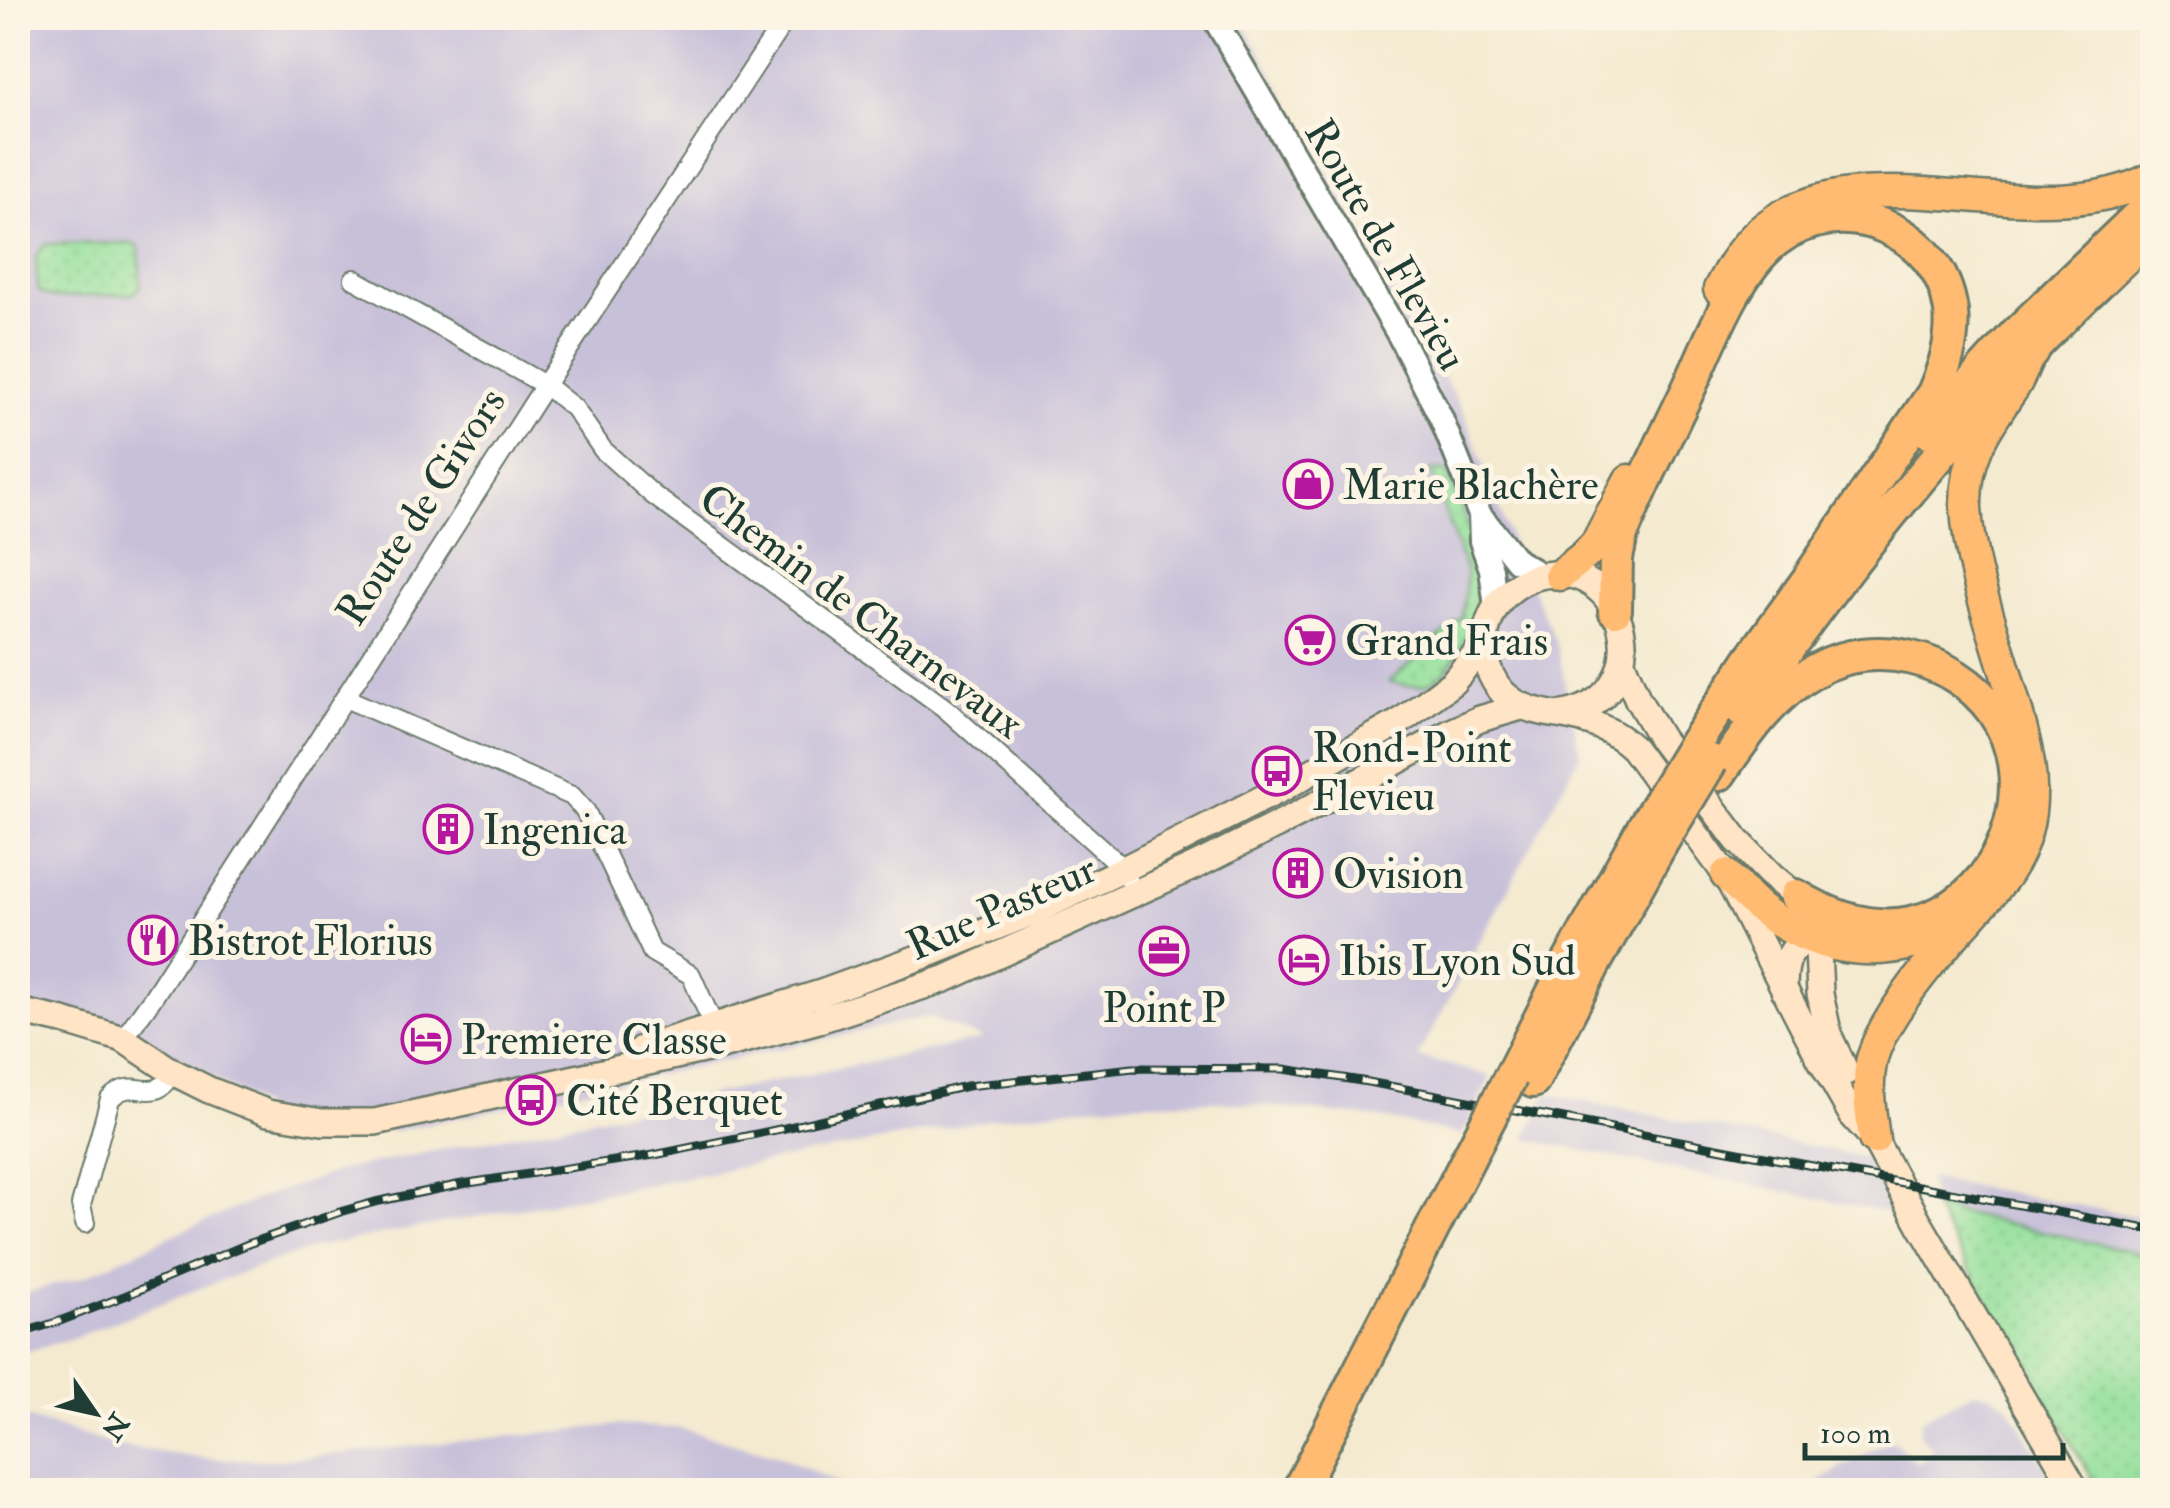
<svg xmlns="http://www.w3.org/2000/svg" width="2170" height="1508" font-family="'IM FELL Double Pica',serif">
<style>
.industrial{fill:#c7c0d9}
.green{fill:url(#green-dots);stroke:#5a8e68;stroke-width:2.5}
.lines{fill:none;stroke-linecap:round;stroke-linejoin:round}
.minor-casing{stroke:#6a7a6b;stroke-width:22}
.tertiary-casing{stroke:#6a7a6b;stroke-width:28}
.secondary-casing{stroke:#6a7a6b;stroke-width:30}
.trunk-casing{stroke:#6a7a6b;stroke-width:35}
.motorway-casing{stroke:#6a7a6b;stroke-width:38}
.minor{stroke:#fff;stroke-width:18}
.tertiary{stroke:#fff;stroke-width:22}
.secondary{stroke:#ffe4c6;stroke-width:25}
.trunk{stroke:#ffbb71;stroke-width:30}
.motorway{stroke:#ffbb71;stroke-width:32}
.rail-casing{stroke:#1f3d34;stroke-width:9}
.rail{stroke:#fcf5e5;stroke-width:5;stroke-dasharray:15;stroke-linecap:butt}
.motorway-bridge-casing{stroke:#6a7a6b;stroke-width:38;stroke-linecap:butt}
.motorway-bridge{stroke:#ffbb71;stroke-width:32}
.labels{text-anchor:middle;stroke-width:10;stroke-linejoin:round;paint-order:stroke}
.street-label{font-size:42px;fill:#1f3d34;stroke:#fcf5e5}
.poi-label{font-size:42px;fill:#1f3d34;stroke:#fcf5e5;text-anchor:start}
</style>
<defs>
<pattern id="green-dots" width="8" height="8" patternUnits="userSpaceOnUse" patternTransform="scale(2.5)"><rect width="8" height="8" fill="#94e09c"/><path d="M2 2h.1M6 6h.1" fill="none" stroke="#7fc187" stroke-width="1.8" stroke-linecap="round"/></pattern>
</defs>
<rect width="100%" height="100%" fill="#fcf5e5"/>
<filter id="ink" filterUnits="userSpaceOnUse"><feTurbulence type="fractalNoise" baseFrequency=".01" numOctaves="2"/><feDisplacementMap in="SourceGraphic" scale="20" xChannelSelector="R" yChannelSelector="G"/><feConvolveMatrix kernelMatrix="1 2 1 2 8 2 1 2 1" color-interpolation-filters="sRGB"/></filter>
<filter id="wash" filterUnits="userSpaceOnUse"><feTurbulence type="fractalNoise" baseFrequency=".0048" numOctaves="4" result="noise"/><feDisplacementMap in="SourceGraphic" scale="40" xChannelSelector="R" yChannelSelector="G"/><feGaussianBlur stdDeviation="2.25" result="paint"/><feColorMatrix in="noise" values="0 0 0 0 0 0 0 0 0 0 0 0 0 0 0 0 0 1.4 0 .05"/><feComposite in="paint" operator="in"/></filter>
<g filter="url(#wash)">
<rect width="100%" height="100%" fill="#f4ead0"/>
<path class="industrial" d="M 18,18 L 1241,18 L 1465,415 L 1513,545 L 1557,645 L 1580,755 L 1418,1057 L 1491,1076 L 1462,1135 L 1380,1118 L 1216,1101 L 1115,1103 L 1005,1117 L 316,1247 L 216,1282 L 73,1338 L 18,1354 L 18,1295 L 83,1277 L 175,1234 L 262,1197 L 346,1169 L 983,1039 L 927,1017 L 395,1131 L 285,1120 L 140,1036 L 18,1006 Z
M 1547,1094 L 1869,1158 L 1899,1215 L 1525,1139 Z
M 1928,1178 L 2152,1219 L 2152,1256 L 1933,1207 Z
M 1975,1391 L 1993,1395 L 2008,1405 L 2056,1486 L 2056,1490 L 1816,1490 L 1821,1480 L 1888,1441 L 1896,1443 L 1918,1464 L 1933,1449 L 1919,1434 L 1921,1420 Z
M 18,1415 L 114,1445 L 200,1458 L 277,1460 L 617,1425 L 680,1428 L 779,1456 L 854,1490 L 18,1490 Z"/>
<path class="green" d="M 130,243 L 139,247 L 141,286 L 133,294 L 53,298 L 41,293 L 38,289 L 36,257 L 45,244 Z
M 1441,470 L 1448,473 L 1484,568 L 1485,590 L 1478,592 C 1474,620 1458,671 1429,683 C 1417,688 1401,684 1389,682 L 1462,617 L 1467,574 L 1431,471 Z
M 1933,1207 L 2152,1256 L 2152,1490 L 2099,1490 L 2035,1382 L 2037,1376 L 2030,1363 L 2024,1363 Z"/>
</g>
<g filter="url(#ink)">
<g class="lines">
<g class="minor-casing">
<path id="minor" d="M 354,279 L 545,385 L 574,408 L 603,450 L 653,495 L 946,709 L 1124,869 L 1128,878
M 345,698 L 572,796 L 586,812 L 652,952 L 691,975 L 718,1035
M 123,1039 L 152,999 L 545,385 L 786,18
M 85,1223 L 81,1205 L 110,1099 C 135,1072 153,1110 173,1072"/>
</g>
<g class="tertiary-casing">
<path id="tertiary" d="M 1214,18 L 1400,337 L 1441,418 L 1480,515 L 1517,561 L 1543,576
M 1480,515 L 1481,541 L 1491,569 L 1496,607"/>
</g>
<g class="secondary-casing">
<path id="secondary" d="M 1622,662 L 1638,700 L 1661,739 L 1737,840 L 1771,875 L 1796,896 L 1818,949 L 1820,994 L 1829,1036 L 1846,1072
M 1557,715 C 1665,703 1629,547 1533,578 C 1513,585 1497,600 1490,619 C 1484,634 1483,650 1487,664 C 1498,700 1523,710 1557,715 C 1584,719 1613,729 1633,748 L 1726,875 L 1819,1057 L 1852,1115 L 1874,1139
M 1784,990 C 1784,953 1791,947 1823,931
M 18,1011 L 63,1021 L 123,1039 L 173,1072 L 209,1090 L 268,1113 L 322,1122 L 375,1122 L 721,1046 L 819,1020 L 945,979 L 1195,866 L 1299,814 L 1449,733 L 1480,719 L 1521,707
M 641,1049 L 821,993 L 934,952 L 1031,913 L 1124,869 L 1285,787 L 1401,721 L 1453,682 L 1484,644
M 1868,1122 L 1874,1139 L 1921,1226 L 2076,1490"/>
</g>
<g class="trunk-casing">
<path id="trunk" d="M 1719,289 C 1729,269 1742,248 1758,233 C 1859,142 2035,240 2152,178
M 1560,575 L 1584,556 L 1596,544 L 1629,480
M 1726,875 C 1737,886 1748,898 1760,908 C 1819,956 1894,963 1959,924
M 1874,1139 C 1871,1114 1866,1088 1871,1063 C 1880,1019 1937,954 1968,920 C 1993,891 2015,871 2026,832 C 2040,782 2023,732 2009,684 C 1993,627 1969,567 1966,507 C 1965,457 1985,429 2012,390 C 2021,378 2024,362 2033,350 C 2042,338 2055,328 2065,317 C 2094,289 2123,261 2152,233"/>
</g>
<g class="motorway-casing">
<path id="motorway" d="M 1928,431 L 2017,333 L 2152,203
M 1615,610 L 1616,558 L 1621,535 C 1641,486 1665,438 1688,390 C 1710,343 1735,272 1776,240 C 1841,190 1941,229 1951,312 C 1954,340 1945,367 1934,393 L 1811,575
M 1744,712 C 1829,583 1927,465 2031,352
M 1696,742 L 1751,659 L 1824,558
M 1719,774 C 1746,734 1773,694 1816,670 C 1874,637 1954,657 1993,711 C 2040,777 2011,878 1940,913 C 1891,937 1840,923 1796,896
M 1511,1076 L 1569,962 L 1645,825
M 1533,1081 L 1594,964 L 1660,845
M 1299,1490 L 1468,1159"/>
</g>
<use href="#minor" class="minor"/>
<use href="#tertiary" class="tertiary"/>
<use href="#secondary" class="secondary"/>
<use href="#trunk" class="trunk"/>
<use href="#motorway" class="motorway"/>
<g class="rail-casing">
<path id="rail" d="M 18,1334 L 60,1321 L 127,1295 L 248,1244 L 343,1211 L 375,1202 L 462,1184 L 654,1155 L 785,1128 L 967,1086 L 1133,1068 L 1284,1069 L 1368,1082 L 2152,1230"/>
</g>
<use href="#rail" class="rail"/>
<g class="motorway-bridge-casing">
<path id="motorway-bridge" d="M 1645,825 L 1696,742
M 1660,845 L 1711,761
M 1468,1159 L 1511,1076"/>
</g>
<use href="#motorway-bridge" class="motorway-bridge"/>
</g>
</g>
<defs>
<g id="shop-ring" transform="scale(2.5)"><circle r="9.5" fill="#fcf5e5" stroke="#b5179e" stroke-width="1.5"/><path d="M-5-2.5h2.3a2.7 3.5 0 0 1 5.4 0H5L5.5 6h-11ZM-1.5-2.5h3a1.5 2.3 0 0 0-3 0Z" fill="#b5179e"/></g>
<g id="supermarket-ring" transform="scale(2.5)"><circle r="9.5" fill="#fcf5e5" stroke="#b5179e" stroke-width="1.5"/><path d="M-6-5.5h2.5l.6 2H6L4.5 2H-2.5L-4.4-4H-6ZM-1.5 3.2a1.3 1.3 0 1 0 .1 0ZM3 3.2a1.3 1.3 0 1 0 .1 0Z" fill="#b5179e"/></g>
<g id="bus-ring" transform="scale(2.5)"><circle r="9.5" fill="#fcf5e5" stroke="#b5179e" stroke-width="1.5"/><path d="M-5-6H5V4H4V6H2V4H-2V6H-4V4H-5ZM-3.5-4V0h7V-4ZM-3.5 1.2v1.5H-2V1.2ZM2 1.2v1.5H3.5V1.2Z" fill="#b5179e"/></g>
<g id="building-ring" transform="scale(2.5)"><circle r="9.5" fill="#fcf5e5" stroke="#b5179e" stroke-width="1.5"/><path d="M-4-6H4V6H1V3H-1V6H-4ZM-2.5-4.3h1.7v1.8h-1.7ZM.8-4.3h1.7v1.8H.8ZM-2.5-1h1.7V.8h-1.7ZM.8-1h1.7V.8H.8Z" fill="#b5179e"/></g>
<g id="restaurant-ring" transform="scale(2.5)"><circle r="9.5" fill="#fcf5e5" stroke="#b5179e" stroke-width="1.5"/><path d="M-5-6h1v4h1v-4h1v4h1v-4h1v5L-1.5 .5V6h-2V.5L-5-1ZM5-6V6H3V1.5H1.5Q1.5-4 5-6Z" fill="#b5179e"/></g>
<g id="office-ring" transform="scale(2.5)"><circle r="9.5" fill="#fcf5e5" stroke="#b5179e" stroke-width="1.5"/><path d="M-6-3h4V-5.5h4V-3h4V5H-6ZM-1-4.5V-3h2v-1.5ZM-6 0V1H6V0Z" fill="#b5179e"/></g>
<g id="hotel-ring" transform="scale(2.5)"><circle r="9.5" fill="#fcf5e5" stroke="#b5179e" stroke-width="1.5"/><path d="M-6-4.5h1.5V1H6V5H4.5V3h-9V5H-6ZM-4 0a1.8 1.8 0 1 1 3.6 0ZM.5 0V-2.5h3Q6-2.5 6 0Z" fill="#b5179e"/></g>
</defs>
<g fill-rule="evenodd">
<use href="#shop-ring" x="1308" y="484"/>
<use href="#supermarket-ring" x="1310" y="640"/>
<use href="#bus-ring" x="1277" y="771"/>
<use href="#building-ring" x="448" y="829"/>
<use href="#building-ring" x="1298" y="873"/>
<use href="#restaurant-ring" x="153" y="940"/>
<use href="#office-ring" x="1164" y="951"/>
<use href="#hotel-ring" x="1304" y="960"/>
<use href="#hotel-ring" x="426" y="1039"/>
<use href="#bus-ring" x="531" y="1100"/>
</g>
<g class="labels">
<g class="street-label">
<text transform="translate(1387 244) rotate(60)" y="15">Route de Flevieu</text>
<text transform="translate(420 506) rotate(-57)" y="15">Route de Givors</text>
<text transform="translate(862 610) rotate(37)" y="15">Chemin de Charnevaux</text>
<text transform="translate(1001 906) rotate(-24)" y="15">Rue Pasteur</text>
</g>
<g class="poi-label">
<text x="1343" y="499">Marie Blachère</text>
<text x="1345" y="655">Grand Frais</text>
<text x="1312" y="762">Rond-Point<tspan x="1312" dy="48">Flevieu</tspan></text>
<text x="483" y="844">Ingenica</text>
<text x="1333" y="888">Ovision</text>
<text x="188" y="955">Bistrot Florius</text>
<text x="1339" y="975">Ibis Lyon Sud</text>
<text x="1164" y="1022" text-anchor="middle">Point P</text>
<text x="461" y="1054">Premiere Classe</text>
<text x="566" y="1115">Cité Berquet</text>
</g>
</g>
<rect width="2170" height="1508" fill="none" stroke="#fcf5e5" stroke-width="60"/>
<g transform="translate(95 1413) rotate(124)" stroke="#fcf5e5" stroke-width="8" paint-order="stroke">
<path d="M0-8L18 38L0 25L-18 38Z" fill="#1f3d34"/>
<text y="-15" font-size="28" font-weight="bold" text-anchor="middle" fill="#1f3d34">N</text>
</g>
<path d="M1805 1443v15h258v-15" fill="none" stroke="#1f3d34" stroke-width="5"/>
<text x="1820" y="1443" font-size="30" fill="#1f3d34" stroke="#fcf5e5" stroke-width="8" paint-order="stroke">100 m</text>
</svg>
